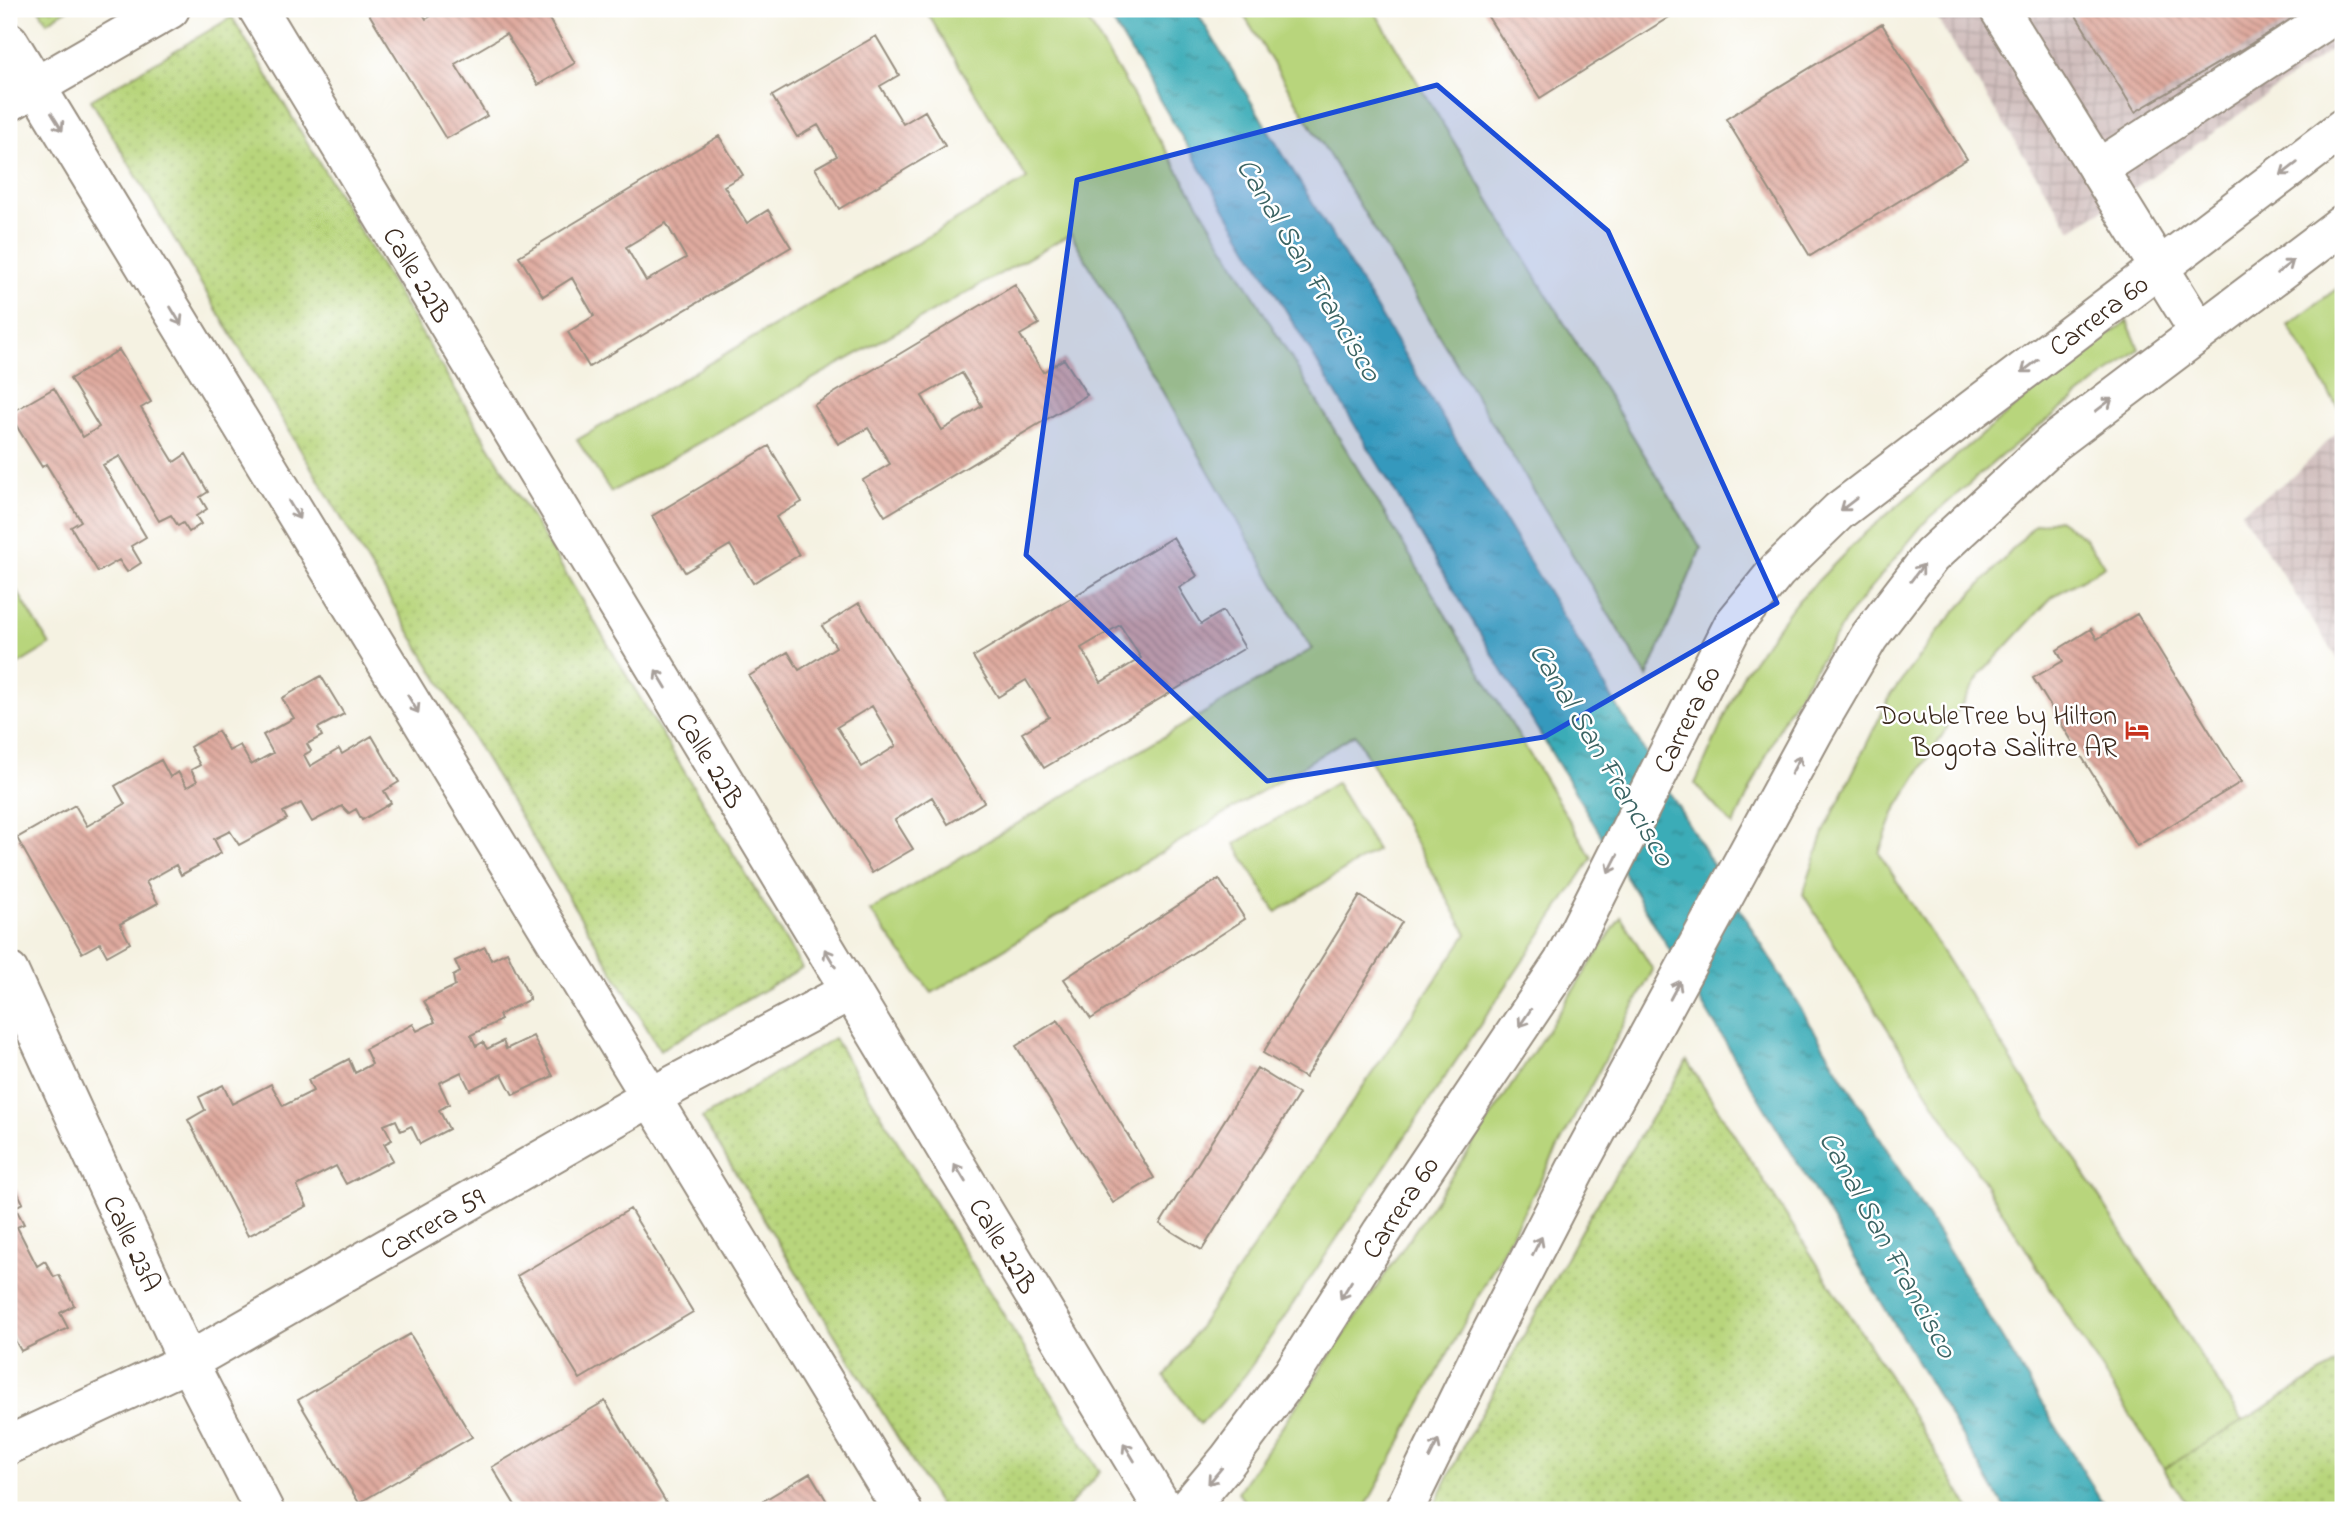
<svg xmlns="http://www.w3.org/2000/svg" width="2352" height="1519" font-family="'Indie Flower',sans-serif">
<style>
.industrial{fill:url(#industrial-grid)}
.green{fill:#b8d57b;stroke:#7a804c;stroke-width:2}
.park{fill:url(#park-dots);stroke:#7a804c;stroke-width:2}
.water{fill:url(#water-ripples);stroke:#3b6b6a;stroke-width:2}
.building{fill:url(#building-back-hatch);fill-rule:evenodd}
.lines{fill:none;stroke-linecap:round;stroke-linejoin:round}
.minor-casing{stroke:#988e80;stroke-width:42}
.minor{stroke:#fff;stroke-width:38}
.oneway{stroke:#a79f9a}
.marked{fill:#1d4ed8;fill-opacity:0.2;stroke:#1d4ed8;stroke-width:5;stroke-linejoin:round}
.labels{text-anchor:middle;stroke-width:5;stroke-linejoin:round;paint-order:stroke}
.street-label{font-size:28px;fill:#3b2a1e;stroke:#fff}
.poi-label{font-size:28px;fill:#3b2a1e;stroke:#fff;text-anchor:end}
.water-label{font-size:30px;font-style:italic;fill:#3b6463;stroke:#fff}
</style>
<defs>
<pattern id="industrial-grid" width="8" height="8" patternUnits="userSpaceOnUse" patternTransform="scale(1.75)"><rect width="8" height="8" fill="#d1bfbe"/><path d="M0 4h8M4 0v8" fill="none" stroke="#b4a4a3"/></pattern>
<pattern id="park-dots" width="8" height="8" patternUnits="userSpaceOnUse" patternTransform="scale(1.75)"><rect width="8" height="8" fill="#b8d57b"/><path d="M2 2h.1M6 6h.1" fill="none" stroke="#9fb76a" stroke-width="1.8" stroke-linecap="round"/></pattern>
<pattern id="water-ripples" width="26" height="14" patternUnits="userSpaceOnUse" patternTransform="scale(1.75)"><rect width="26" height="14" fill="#3bacb7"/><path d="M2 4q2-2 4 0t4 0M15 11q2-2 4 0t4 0" fill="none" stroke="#338c94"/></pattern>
<pattern id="building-back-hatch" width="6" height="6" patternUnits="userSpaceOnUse" patternTransform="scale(1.75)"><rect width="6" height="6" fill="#dfaa9f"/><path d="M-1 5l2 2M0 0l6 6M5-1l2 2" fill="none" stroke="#b68b81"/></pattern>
</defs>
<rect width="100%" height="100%" fill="#fff"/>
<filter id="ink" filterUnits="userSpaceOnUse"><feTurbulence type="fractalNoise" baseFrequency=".0143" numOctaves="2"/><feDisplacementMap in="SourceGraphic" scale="14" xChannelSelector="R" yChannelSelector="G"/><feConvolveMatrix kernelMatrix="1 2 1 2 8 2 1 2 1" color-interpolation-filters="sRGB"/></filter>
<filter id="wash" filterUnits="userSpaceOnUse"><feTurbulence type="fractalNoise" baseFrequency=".00686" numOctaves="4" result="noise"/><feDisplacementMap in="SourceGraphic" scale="28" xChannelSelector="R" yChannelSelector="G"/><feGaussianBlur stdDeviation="1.57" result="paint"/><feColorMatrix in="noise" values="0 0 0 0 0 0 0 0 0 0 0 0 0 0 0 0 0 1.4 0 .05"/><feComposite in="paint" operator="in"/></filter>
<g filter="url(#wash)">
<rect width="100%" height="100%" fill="#f5f2e2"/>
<path class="industrial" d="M 1931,9 L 2343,9 L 2343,41 L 2118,200 L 2071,230 Z
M 2343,426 L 2343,667 L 2241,512 L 2294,476 Z"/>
<path class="green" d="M 925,9 L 1081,9 L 1592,858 L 1246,1374 L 1218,1407 L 1200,1424 L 1165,1377 L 1467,934 L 1355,734 L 932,993 L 870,911 L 1312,649 L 1071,234 L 611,492 L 577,440 L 1027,179 Z
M 1240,9 L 1373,9 L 1701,548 L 1647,677 Z
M 2343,284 L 2343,416 L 2288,325 Z
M 2127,321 L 2139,349 L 2001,456 L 1924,523 L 1848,616 L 1785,716 L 1733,826 L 1695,784 L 1744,673 L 1794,605 L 1865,533 L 2043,383 Z
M 2058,519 L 2084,537 L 2105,566 L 2052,597 L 1980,675 L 1895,811 L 1879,853 L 2243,1422 L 2164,1469 L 1803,894 L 1825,830 L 1891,694 L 1941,628 L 2035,525 Z
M 9,578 L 50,645 L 9,670 Z
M 1336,783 L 1377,850 L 1276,912 L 1235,844 Z
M 1621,917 L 1653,970 L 1364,1510 L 1249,1510 L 1238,1492 L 1480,1134 Z"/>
<path class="park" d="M 39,9 L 68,9 L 47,22 Z
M 232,17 L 802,968 L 660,1050 L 91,100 Z
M 834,1038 L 1100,1472 L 1065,1510 L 942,1510 L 702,1118 Z
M 1687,1061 L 1884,1368 L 1970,1510 L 1432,1510 L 1463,1447 L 1585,1223 Z
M 2343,1360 L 2343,1510 L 2190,1510 L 2164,1469 Z"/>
<path class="water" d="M 1105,9 L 1195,9 L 1757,937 L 2107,1510 L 2006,1510 Z"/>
<g id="blocks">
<path class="building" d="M 366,9 L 420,9 L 426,19 L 444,9 L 543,9 L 575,63 L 538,85 L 506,34 L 455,64 L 487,116 L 446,139 Z
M 1483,9 L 1682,9 L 1540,98 Z
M 2072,9 L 2310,9 L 2135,112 Z
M 1882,24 L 1967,159 L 1810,256 L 1726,119 Z
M 876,36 L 899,75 L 880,86 L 903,124 L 925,111 L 945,146 L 839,209 L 815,168 L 837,156 L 818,125 L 797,137 L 772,96 Z
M 719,136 L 743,175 L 724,186 L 747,223 L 768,210 L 791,247 L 589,367 L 568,332 L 594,316 L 572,278 L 543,296 L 519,256 ZM 666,223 L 686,258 L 646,281 L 626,247 Z
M 1015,285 L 1039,324 L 1020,335 L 1043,372 L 1064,359 L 1087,395 L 885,516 L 863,480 L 890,464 L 868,428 L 838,444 L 814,405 ZM 962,373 L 982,406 L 942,430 L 922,396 Z
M 119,350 L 151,402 L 141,408 L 174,462 L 186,454 L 208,492 L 200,497 L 207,509 L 196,516 L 201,524 L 189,532 L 183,523 L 178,526 L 171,515 L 159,521 L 120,456 L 103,465 L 146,537 L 131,546 L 141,563 L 127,572 L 119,560 L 98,572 L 71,527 L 81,521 L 46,464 L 42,467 L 9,414 L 54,388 L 83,437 L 99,427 L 70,379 Z
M 769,446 L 802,502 L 776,517 L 799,555 L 753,583 L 730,545 L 685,572 L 652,516 Z
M 1173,537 L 1197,576 L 1179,588 L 1201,624 L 1223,611 L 1245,648 L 1044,768 L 1022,733 L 1049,717 L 1026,680 L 998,697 L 973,657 ZM 1120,625 L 1141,658 L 1101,682 L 1081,648 Z
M 859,603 L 984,802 L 948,824 L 932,797 L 895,820 L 913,849 L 872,873 L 749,676 L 788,652 L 799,670 L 836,647 L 822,626 ZM 872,706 L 896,746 L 862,767 L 837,727 Z
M 2137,614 L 2241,782 L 2137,846 L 2033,678 L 2063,661 L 2057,650 L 2091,629 L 2097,639 Z
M 321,676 L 344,714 L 318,728 L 322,736 L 307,744 L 311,751 L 304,755 L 310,766 L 339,749 L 342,754 L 372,736 L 399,782 L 384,791 L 391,803 L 362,820 L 356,809 L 349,813 L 342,806 L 312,822 L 301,803 L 283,812 L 287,819 L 239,845 L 230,831 L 214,839 L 221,853 L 181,875 L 176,865 L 146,882 L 158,903 L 120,924 L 130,943 L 107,956 L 100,943 L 82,953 L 17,838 L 75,805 L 87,826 L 125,804 L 115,786 L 161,760 L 170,777 L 178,772 L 187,787 L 197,781 L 191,770 L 200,765 L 190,747 L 218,731 L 229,751 L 240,745 L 251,765 L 273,753 L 263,735 L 294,718 L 282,698 Z
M 1219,879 L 1245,919 L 1091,1019 L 1064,979 Z
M 1360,896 L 1402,922 L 1305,1078 L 1263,1053 Z
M 485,947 L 491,960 L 507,952 L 530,999 L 499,1015 L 501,1020 L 471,1035 L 476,1046 L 483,1042 L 487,1049 L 503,1041 L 506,1049 L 533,1036 L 553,1076 L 513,1095 L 502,1074 L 470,1090 L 461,1072 L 439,1083 L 449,1104 L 439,1110 L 449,1129 L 420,1144 L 411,1126 L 401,1131 L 396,1120 L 384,1125 L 392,1140 L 384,1144 L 393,1160 L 346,1184 L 336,1166 L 297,1186 L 307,1206 L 248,1236 L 188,1120 L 205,1110 L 199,1097 L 223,1085 L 232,1104 L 271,1084 L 283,1106 L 313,1091 L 308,1080 L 349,1059 L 355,1073 L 372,1064 L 365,1049 L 413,1024 L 417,1031 L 435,1022 L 424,1001 L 455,986 L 453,976 L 460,972 L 455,961 Z
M 1058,1020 L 1154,1178 L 1113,1203 L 1016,1046 Z
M 1257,1068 L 1299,1094 L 1202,1250 L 1160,1224 Z
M 9,1175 L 23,1203 L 15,1207 L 24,1224 L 17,1227 L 37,1266 L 45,1261 L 54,1277 L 59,1275 L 74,1305 L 60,1313 L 68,1328 L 21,1351 L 12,1335 L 9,1337 Z
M 630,1209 L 693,1312 L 580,1379 L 517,1276 Z
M 410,1334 L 472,1437 L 359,1503 L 298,1400 Z
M 605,1401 L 667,1504 L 657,1510 L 518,1510 L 492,1467 Z
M 810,1473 L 832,1510 L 748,1510 Z"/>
</g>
</g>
<g filter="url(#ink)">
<use href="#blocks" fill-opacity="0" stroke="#988e80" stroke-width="2"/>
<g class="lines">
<g class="minor-casing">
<g id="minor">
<path id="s1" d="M 258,9 L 1164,1510"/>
<path d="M 1999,9 L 2199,332"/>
<path d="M 9,42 L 902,1510"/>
<path d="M 9,102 L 170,9"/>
<path d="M 2098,169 L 2343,9"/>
<path id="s2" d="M 9,972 L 188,1362 L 264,1510"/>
<path id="s3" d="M 9,1445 L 188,1362 L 651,1097 L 850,991"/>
<path id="s4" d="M 1186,1510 L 1228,1460 L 1293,1373 L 1382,1232 L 1563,962 L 1733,625 L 1777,571 L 1839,511 L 2343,128"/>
<path d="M 1404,1510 L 1481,1353 L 1575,1171 L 1814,731 L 1869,637 L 1931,556 L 2053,443 L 2343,224"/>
</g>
</g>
<use href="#minor" class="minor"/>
</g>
<defs><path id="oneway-shaft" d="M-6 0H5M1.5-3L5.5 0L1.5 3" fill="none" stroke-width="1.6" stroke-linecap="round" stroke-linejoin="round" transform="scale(1.75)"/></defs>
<g class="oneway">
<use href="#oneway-shaft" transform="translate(57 122) rotate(58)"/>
<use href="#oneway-shaft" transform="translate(2289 169) rotate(143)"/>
<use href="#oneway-shaft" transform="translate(2285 267) rotate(-37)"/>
<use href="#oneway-shaft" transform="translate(176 316) rotate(59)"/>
<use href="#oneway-shaft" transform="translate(2030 366) rotate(143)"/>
<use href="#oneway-shaft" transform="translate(2104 405) rotate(-37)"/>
<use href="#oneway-shaft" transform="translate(1849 504) rotate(143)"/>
<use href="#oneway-shaft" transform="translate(294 510) rotate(59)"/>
<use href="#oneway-shaft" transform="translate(1917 573) rotate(-53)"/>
<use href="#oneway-shaft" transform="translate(661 679) rotate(-121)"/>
<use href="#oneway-shaft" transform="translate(413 704) rotate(59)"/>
<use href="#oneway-shaft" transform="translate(1796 765) rotate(-62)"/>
<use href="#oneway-shaft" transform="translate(1613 864) rotate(117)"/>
<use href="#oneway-shaft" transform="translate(830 958) rotate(-121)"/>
<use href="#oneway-shaft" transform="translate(1675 990) rotate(-62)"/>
<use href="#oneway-shaft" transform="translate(1525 1018) rotate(124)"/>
<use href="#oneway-shaft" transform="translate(960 1173) rotate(-121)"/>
<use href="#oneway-shaft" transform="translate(1537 1246) rotate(-63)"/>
<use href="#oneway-shaft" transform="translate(1346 1290) rotate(122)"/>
<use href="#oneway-shaft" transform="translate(1434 1449) rotate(-64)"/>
<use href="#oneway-shaft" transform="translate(1129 1452) rotate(-121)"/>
<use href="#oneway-shaft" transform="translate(1215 1476) rotate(130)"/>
</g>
</g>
<path class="marked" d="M 1437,85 L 1608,231 L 1777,603 L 1544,737 L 1267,781 L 1026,555 L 1077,180 Z"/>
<defs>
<g id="hotel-bare" transform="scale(1.89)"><path d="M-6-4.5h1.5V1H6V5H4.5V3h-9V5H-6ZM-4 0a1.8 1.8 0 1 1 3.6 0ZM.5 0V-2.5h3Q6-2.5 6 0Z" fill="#c8321e" stroke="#fff" stroke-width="2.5" paint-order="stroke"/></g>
</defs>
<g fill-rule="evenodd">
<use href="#hotel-bare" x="2137" y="730"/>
</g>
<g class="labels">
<g class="street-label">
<text dy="10" stroke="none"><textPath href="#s1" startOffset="310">Calle 22B</textPath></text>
<text dy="10" stroke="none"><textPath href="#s4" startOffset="1524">Carrera 60</textPath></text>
<text dy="10" stroke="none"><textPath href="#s4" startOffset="938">Carrera 60</textPath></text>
<text dy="10" stroke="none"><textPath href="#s1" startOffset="877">Calle 22B</textPath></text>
<text dy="10" stroke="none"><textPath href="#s4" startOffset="371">Carrera 60</textPath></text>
<text dy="10" stroke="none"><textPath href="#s3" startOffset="478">Carrera 59</textPath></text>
<text dy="10" stroke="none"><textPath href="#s2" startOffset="298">Calle 23A</textPath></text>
<text dy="10" stroke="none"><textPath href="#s1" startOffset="1444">Calle 22B</textPath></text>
</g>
<g class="poi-label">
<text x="2117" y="724">DoubleTree by Hilton<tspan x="2117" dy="32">Bogota Salitre AR</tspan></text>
</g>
<g class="water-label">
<text transform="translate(1310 269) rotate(59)" y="10">Canal San Francisco</text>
<text transform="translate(1603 754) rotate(59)" y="10">Canal San Francisco</text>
<text transform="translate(1889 1244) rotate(61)" y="10">Canal San Francisco</text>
</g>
</g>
<rect width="2352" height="1519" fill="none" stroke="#fff" stroke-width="35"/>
</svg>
